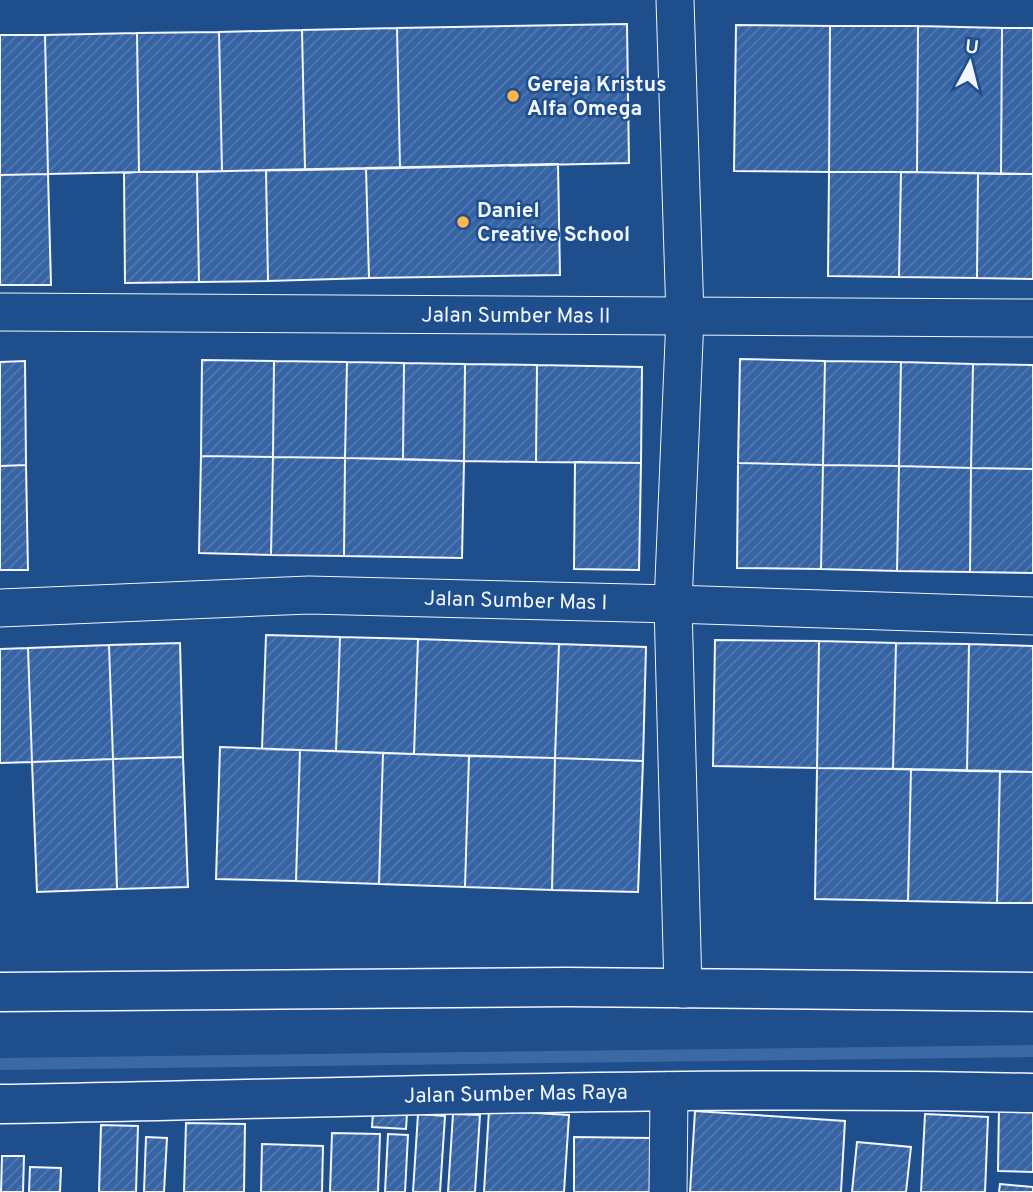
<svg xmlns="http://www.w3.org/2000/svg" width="1033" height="1192" font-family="Overpass,sans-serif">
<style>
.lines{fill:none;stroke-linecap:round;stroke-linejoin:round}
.stream{stroke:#3b69a3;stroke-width:12}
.building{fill:url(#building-hatch);stroke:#f2f6ff;stroke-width:2}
.minor-casing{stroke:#f2f6ff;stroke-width:39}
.tertiary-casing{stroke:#f2f6ff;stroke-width:41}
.minor{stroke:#1f4e8c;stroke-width:37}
.tertiary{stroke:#1f4e8c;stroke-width:38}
.poi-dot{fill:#ffb74d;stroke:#1f4e8c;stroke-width:2.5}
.labels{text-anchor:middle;stroke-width:5;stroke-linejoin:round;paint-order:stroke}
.poi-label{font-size:21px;font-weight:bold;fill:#f2f6ff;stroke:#1f4e8c;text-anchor:start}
.street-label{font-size:21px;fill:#f2f6ff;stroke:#1f4e8c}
</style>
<defs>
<pattern id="building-hatch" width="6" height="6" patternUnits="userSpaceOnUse" patternTransform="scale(1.75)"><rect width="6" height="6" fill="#3563a3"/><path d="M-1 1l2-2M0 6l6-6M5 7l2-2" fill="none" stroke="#537ab1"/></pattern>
</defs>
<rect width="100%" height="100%" fill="#1f4e8c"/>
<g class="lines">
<path class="stream" d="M 0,1064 L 1033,1051"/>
</g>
<path class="building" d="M 627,24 L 629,163 L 400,168 L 397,28 Z
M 736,25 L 830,26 L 829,172 L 734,171 Z
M 830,26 L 918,26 L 917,172 L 829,172 Z
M 918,26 L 1002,28 L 1001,174 L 917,172 Z
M 397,28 L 400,168 L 305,170 L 302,30 Z
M 1002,28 L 1033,28 L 1033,174 L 1001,174 Z
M 302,30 L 305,170 L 222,171 L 219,32 Z
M 219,32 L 222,171 L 139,172 L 137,33 Z
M 137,33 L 139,172 L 48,174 L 45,35 Z
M 0,35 L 45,35 L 48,174 L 0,175 Z
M 558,164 L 560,275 L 369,278 L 366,168 Z
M 366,168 L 369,278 L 268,281 L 266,170 Z
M 266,170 L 268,281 L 199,282 L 197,172 Z
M 139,172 L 197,172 L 199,282 L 125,283 L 124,173 Z
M 829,172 L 901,172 L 899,277 L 828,276 Z
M 901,172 L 978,173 L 977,278 L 899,277 Z
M 978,173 L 1033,174 L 1033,279 L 977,278 Z
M 48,174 L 51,285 L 0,285 L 0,175 Z
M 740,359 L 825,361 L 823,465 L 738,463 Z
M 202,360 L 274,361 L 273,457 L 201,456 Z
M 25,361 L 26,465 L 0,466 L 0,362 Z
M 274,361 L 347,362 L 345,458 L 273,457 Z
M 825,361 L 901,362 L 899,466 L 823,465 Z
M 347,362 L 404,363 L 403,459 L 345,458 Z
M 901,362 L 973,364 L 971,468 L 899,466 Z
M 404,363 L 465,364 L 464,461 L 403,459 Z
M 465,364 L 537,365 L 536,462 L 464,461 Z
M 973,364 L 1033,365 L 1033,469 L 971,468 Z
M 537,365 L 642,367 L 641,463 L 536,462 Z
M 201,456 L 273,457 L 271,555 L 199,553 Z
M 273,457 L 345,458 L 344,556 L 271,555 Z
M 345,458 L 464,461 L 462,558 L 344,556 Z
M 575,462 L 641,463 L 639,570 L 574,569 Z
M 738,463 L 823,465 L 821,569 L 737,568 Z
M 26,465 L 28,570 L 0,570 L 0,466 Z
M 823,465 L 899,466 L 897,571 L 821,569 Z
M 899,466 L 971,468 L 970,572 L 897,571 Z
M 971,468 L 1033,469 L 1033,573 L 970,572 Z
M 266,635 L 340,637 L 336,751 L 262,749 Z
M 340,637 L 418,639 L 414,754 L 336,751 Z
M 418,639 L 559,644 L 555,758 L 414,754 Z
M 715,640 L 819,641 L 817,768 L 713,766 Z
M 819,641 L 896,643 L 893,769 L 817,768 Z
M 180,643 L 183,757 L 113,759 L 109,645 Z
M 896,643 L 969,644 L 967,771 L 893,769 Z
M 559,644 L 646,647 L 643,761 L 555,758 Z
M 969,644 L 1033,646 L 1033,772 L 967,771 Z
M 109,645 L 113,759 L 32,762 L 28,648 Z
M 28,648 L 32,762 L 0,763 L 0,649 Z
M 220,747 L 300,750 L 296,881 L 216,879 Z
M 300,750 L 383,753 L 379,884 L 296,881 Z
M 383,753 L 469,756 L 465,887 L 379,884 Z
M 469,756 L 555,758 L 552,890 L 465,887 Z
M 183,757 L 188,887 L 117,889 L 113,759 Z
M 555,758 L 643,761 L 638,892 L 552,890 Z
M 113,759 L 117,889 L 37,892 L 32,762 Z
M 817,768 L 911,769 L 908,901 L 815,899 Z
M 911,769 L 1000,771 L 997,903 L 908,901 Z
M 1000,771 L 1033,772 L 1033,903 L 997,903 Z
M 999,1108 L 1033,1108 L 1033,1172 L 998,1171 Z
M 489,1110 L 569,1115 L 564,1192 L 484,1192 Z
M 695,1111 L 845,1121 L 841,1192 L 690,1192 Z
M 373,1112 L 407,1114 L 406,1129 L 372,1127 Z
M 418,1114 L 445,1116 L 440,1192 L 413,1192 Z
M 453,1114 L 480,1115 L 475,1192 L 448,1192 Z
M 925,1114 L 988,1117 L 985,1192 L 921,1192 Z
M 186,1123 L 245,1124 L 244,1192 L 184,1192 Z
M 101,1125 L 138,1126 L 136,1192 L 99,1192 Z
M 332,1133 L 380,1134 L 378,1192 L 330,1192 Z
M 388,1134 L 408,1135 L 405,1192 L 385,1192 Z
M 146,1137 L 167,1138 L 164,1192 L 144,1192 Z
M 574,1137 L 651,1138 L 650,1192 L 574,1192 Z
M 857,1142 L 911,1147 L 906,1192 L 852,1192 Z
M 262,1144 L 323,1146 L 322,1192 L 261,1192 Z
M 2,1156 L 24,1156 L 23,1192 L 1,1192 Z
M 30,1167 L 61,1168 L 60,1192 L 29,1192 Z
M 1000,1184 L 1033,1187 L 1033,1192 L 999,1192 Z"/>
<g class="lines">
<g class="minor-casing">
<g id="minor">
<path d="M 675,0 L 685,317 L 673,604 L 683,989"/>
<path id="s1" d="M 0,312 L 1033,318"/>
<path id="s2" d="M 0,608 L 309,595 L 673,604 L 1033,616"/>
<path d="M 668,1192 L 669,1091"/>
</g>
</g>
<g class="tertiary-casing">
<g id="tertiary">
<path d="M 0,992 L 567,987 L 1033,992"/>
<path id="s3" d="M 0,1104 C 344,1098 689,1085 1033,1093"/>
</g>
</g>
<use href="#minor" class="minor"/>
<use href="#tertiary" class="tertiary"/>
</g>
<g class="poi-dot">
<circle cx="513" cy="96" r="7"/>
<circle cx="463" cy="222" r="7"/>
</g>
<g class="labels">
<g class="poi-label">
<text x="527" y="91">Gereja Kristus<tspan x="527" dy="24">Alfa Omega</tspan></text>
<text x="477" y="217">Daniel<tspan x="477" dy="24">Creative School</tspan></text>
</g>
<g class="street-label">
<text dy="7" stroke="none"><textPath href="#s1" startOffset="516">Jalan Sumber Mas II</textPath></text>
<text dy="7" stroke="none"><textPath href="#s2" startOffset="516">Jalan Sumber Mas I</textPath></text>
<text dy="7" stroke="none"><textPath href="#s3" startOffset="516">Jalan Sumber Mas Raya</textPath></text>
</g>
</g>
<g transform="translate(970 63) rotate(7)" stroke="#1f4e8c" stroke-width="5" paint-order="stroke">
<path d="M0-5L12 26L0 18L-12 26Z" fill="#f2f6ff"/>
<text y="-10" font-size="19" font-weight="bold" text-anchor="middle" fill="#f2f6ff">U</text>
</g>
</svg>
